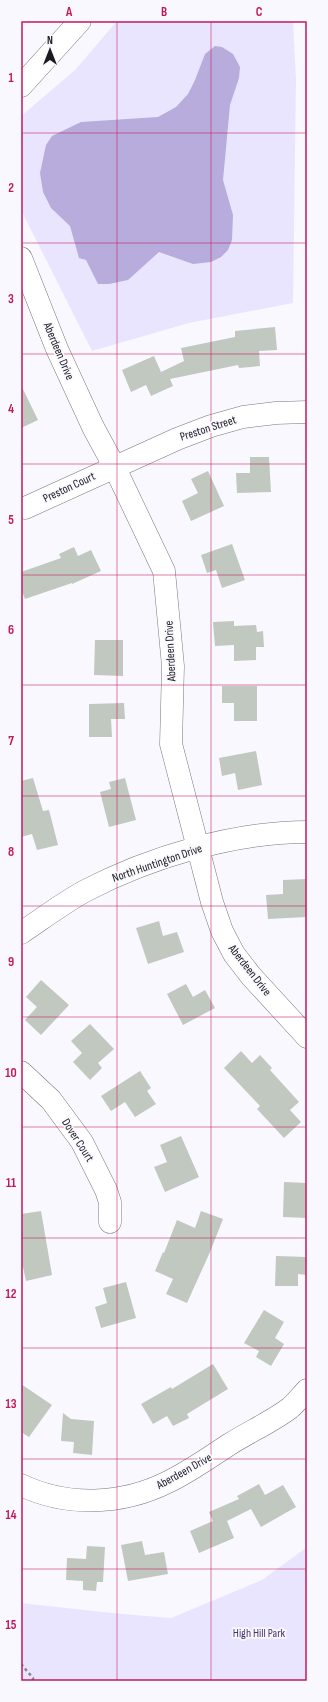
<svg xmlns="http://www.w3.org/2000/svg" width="328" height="1702" font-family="'Sofia Sans Condensed',sans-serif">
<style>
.green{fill:#eae5fe}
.water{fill:#b7acdc}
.building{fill:#c0c8bf}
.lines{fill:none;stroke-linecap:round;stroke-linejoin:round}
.minor-casing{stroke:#77767f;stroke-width:23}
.path{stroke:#89888d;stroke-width:2.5;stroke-dasharray:3 3;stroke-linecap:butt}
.minor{stroke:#fff;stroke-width:22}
.grid{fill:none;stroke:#c2185b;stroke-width:1;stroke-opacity:0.55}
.labels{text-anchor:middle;stroke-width:3.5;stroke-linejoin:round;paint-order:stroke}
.street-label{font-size:12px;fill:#1a191d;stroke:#faf8ff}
.park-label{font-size:12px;fill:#46346f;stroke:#faf8ff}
.neatline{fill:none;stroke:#c2185b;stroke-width:1.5}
.grid-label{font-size:13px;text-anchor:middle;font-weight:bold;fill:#c2185b}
</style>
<rect width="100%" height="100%" fill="#faf8ff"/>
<path class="green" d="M 117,21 L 293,21 L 296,79 L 293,303 L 189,323 L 92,351 L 21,210 L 21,116 L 75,70 Z
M 307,1547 L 307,1681 L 21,1681 L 21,1603 L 112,1613 L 171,1618 L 262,1580 Z"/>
<path class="water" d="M 215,46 L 222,47 L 233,54 L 240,67 L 239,78 L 230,105 L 223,180 L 233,215 L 232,240 L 228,250 L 221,257 L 211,262 L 193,264 L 159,252 L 128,280 L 109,284 L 98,284 L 86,260 L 79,258 L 70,226 L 51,208 L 43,192 L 40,173 L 46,145 L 52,136 L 81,122 L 158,117 L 176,107 L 188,94 L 195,80 L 205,54 Z"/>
<path class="building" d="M 275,327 L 277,350 L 259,351 L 260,366 L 239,368 L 238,365 L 170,379 L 173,386 L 151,396 L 146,385 L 131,392 L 122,370 L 154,356 L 161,372 L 184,361 L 181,348 L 235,337 L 235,331 Z
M 21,385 L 38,420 L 21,428 Z
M 250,457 L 269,457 L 271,492 L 237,493 L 236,473 L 250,473 Z
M 208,471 L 224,506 L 191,521 L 182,501 L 198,493 L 191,479 Z
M 232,544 L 245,580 L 222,588 L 216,570 L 207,573 L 201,555 Z
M 74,547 L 78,556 L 91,550 L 101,571 L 72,584 L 72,583 L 25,599 L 21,589 L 21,572 L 61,558 L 59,554 Z
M 234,621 L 234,626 L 256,625 L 257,632 L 263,631 L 264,647 L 256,647 L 256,660 L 234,661 L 234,645 L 215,646 L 213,622 Z
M 95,640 L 123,640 L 123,676 L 94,675 Z
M 222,686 L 257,686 L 257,721 L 234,721 L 234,703 L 222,703 Z
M 124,703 L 125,719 L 111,719 L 112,737 L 89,737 L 89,704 Z
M 256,751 L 262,785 L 238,790 L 235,773 L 222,776 L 219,758 Z
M 33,778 L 43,811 L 49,810 L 58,845 L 37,850 L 32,834 L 21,837 L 21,781 Z
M 125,778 L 136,820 L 109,827 L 100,792 L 111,789 L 109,782 Z
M 307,879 L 307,917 L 268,919 L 266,895 L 283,894 L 283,880 Z
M 159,921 L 163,936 L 177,932 L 184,952 L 148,964 L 136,928 Z
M 41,980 L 69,1005 L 41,1035 L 25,1020 L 37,1007 L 26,997 Z
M 186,984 L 193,997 L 205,990 L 215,1008 L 183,1025 L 167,994 Z
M 90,1024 L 114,1049 L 98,1063 L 102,1068 L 90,1080 L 73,1062 L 82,1053 L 71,1041 Z
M 241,1051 L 252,1063 L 260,1055 L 272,1068 L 270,1070 L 299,1102 L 290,1110 L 301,1122 L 284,1138 L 257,1109 L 260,1106 L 224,1068 Z
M 140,1071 L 151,1088 L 147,1091 L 156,1104 L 135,1117 L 125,1102 L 111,1111 L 101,1096 Z
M 181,1136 L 199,1177 L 165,1192 L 154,1167 L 167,1162 L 160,1145 Z
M 284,1182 L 307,1183 L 307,1218 L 283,1217 Z
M 41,1211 L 52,1275 L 26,1281 L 21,1258 L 21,1214 Z
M 201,1211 L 223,1219 L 210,1252 L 187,1303 L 166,1294 L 173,1279 L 155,1271 L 163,1252 L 164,1253 L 177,1220 L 195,1228 Z
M 276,1256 L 307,1257 L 307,1275 L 298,1274 L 298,1286 L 275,1286 Z
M 126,1282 L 136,1318 L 101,1328 L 95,1307 L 107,1303 L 103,1288 Z
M 264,1310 L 284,1322 L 275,1338 L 284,1344 L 271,1366 L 256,1357 L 259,1351 L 244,1343 Z
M 213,1364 L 228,1389 L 187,1414 L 189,1418 L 173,1426 L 167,1416 L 153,1424 L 141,1404 L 171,1387 L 172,1389 Z
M 21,1384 L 52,1405 L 29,1437 L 21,1432 Z
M 63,1413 L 71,1419 L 94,1421 L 92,1455 L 73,1453 L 74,1442 L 61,1441 Z
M 259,1484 L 265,1495 L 283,1485 L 296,1507 L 261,1527 L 251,1509 L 227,1521 L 234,1538 L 199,1553 L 190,1531 L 213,1521 L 209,1512 L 239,1499 L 237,1496 Z
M 142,1541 L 145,1555 L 164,1552 L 168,1574 L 128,1581 L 121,1545 Z
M 87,1546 L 105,1547 L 103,1582 L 97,1582 L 96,1591 L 83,1590 L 83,1581 L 66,1580 L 67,1558 L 86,1559 Z"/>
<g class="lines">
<g class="minor-casing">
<path id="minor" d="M 21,86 L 80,21
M 21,258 L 57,349 L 93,427 L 114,466 L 164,571 L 173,666 L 171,744 L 212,902 L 222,931 L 234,954 L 251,976 L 307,1037
M 25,508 L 177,439 L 211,426 L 243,417 L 276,413 L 307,412
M 21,933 C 42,919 63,903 85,891 C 150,857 234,832 307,832
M 21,1072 L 51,1100 L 82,1142 L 106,1190 L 110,1202 L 110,1222
M 21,1485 C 67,1507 122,1505 168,1482 C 189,1472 210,1457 230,1444 C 249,1432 273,1421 290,1408 C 296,1403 301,1396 307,1390"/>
</g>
<path class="path" d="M 21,1664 L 33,1678 L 33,1681"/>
<use href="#minor" class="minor"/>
</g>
<path class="grid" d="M 117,21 L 117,1681M 211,21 L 211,1681M 21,133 L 307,133M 21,243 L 307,243M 21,354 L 307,354M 21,464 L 307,464M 21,575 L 307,575M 21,685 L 307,685M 21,796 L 307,796M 21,906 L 307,906M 21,1017 L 307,1017M 21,1127 L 307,1127M 21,1238 L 307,1238M 21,1348 L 307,1348M 21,1459 L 307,1459M 21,1569 L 307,1569"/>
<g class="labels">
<g class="street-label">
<text transform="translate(59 351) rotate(67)" y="4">Aberdeen Drive</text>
<text transform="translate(208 428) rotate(-18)" y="4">Preston Street</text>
<text transform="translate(69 487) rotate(-25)" y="4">Preston Court</text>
<text transform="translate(170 651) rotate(-93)" y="4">Aberdeen Drive</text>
<text transform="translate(157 863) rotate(-19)" y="4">North Huntington Drive</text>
<text transform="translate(250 970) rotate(52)" y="4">Aberdeen Drive</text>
<text transform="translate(78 1140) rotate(57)" y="4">Dover Court</text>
<text transform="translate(184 1471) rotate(-29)" y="4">Aberdeen Drive</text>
</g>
<g class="park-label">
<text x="259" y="1637">High Hill Park</text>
</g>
</g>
<rect width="328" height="1702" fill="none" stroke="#faf8ff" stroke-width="44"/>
<g transform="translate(50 50)" stroke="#faf8ff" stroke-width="3" paint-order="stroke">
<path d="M0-3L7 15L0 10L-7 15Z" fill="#1a191d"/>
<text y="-6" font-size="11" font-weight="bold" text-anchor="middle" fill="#1a191d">N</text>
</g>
<rect x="22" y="22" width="284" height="1658" class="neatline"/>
<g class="grid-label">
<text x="69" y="16">A</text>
<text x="164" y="16">B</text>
<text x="259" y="16">C</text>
<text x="11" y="82">1</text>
<text x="11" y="192">2</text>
<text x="11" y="303">3</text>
<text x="11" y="413">4</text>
<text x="11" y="524">5</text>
<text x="11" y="634">6</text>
<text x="11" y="745">7</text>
<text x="11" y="856">8</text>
<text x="11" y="966">9</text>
<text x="11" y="1077">10</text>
<text x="11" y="1187">11</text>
<text x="11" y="1298">12</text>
<text x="11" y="1408">13</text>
<text x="11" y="1519">14</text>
<text x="11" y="1629">15</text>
</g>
</svg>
